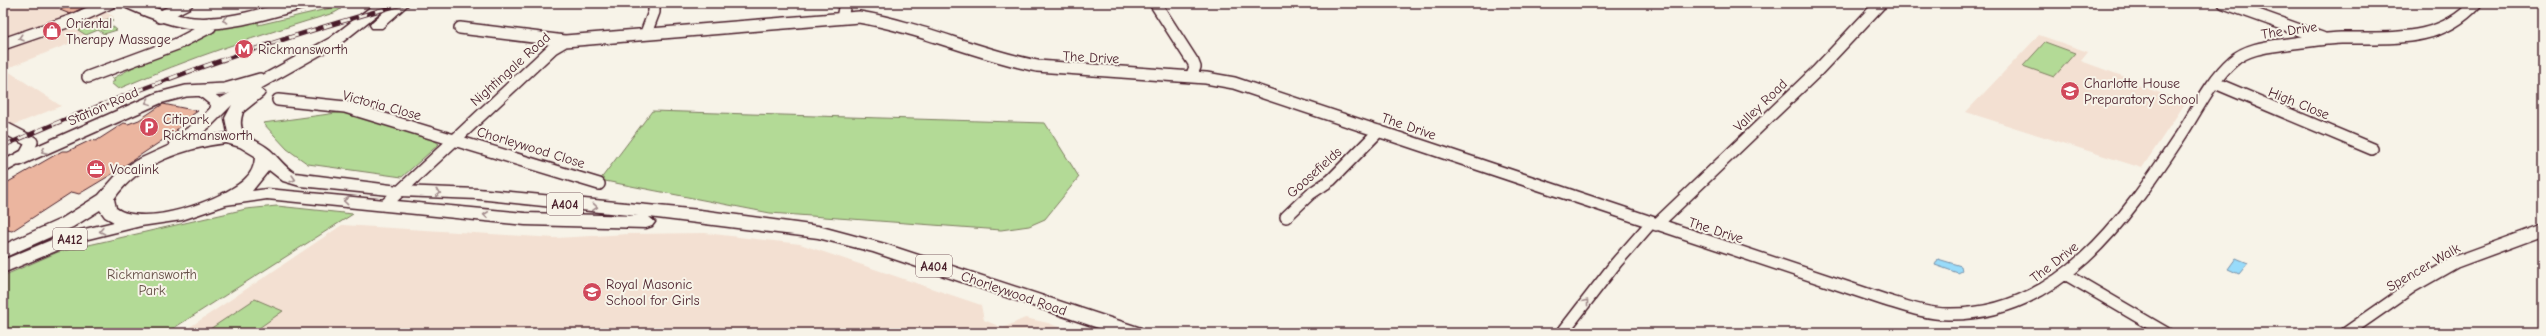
<svg xmlns="http://www.w3.org/2000/svg" width="2546" height="336" font-family="'Comic Neue',sans-serif">
<style>
.built{fill:#f3e0d2}
.green{fill:#b3da96;stroke:#7e7c60}
.water{fill:#98dbfa;stroke:#7990a7}
.building{fill:#ebb59f;stroke:#4a1f2b}
.lines{fill:none;stroke-linecap:round;stroke-linejoin:round}
.minor-casing{stroke:#4a1f2b;stroke-width:14}
.primary-casing{stroke:#4a1f2b;stroke-width:3}
.minor{stroke:#f7f3e8;stroke-width:11}
.primary{fill:#f7f3e8;fill-rule:evenodd}
.rail-casing{stroke:#4a1f2b;stroke-width:4.5}
.rail{stroke:#f7f3e8;stroke-width:3;stroke-dasharray:9;stroke-linecap:butt}
.oneway{stroke:#a0898a}
.labels{text-anchor:middle;stroke-width:4;stroke-linejoin:round;paint-order:stroke}
.shield{fill:#f7f3e8;stroke:#7e5f64;stroke-width:1}
.shield-label{font-size:13px;font-weight:bold;fill:#4a1f2b}
.poi-label{font-size:14px;fill:#4a1f2b;stroke:#f7f3e8;text-anchor:start}
.street-label{font-size:14px;fill:#4a1f2b;stroke:#f7f3e8}
.park-label{font-size:14px;fill:#644e46;stroke:#f7f3e8}
</style>
<rect width="100%" height="100%" fill="#f7f3e8"/>
<filter id="ink" filterUnits="userSpaceOnUse"><feTurbulence type="fractalNoise" baseFrequency=".025" numOctaves="2"/><feDisplacementMap in="SourceGraphic" scale="8" xChannelSelector="R" yChannelSelector="G"/><feConvolveMatrix kernelMatrix="1 2 1 2 8 2 1 2 1" color-interpolation-filters="sRGB"/></filter>
<g filter="url(#ink)">
<path class="built" d="M 3,3 L 111,3 L 101,9 L 114,17 L 80,30 L 86,35 L 81,36 L 84,38 L 5,69 L 61,106 L 14,125 L 3,119 Z
M 2039,35 L 2088,52 L 2081,61 L 2125,77 L 2123,80 L 2186,102 L 2142,168 L 1966,112 Z
M 342,225 L 555,238 L 629,234 L 705,233 L 800,244 L 981,305 L 984,320 L 1003,328 L 1025,318 L 1048,323 L 1074,333 L 181,333 Z"/>
<path class="green" d="M 335,7 L 341,9 L 334,13 C 259,35 190,58 118,89 L 111,83 L 115,81 L 112,79 L 137,65 L 184,47 L 215,27 L 259,18 L 258,25 Z
M 111,18 L 114,20 L 97,26 L 103,30 L 112,26 L 117,30 L 104,34 L 98,30 L 86,35 L 78,30 L 100,22 L 100,20 L 103,21 Z
M 2045,42 L 2075,53 L 2054,77 L 2023,66 Z
M 652,111 L 1045,123 L 1079,177 L 1045,219 L 1029,226 L 1001,230 L 770,213 L 600,180 Z
M 344,112 L 427,135 L 439,144 L 402,177 L 308,164 L 287,149 L 263,123 Z
M 277,206 L 353,214 L 166,333 L 3,333 L 3,276 L 58,252 L 246,209 Z
M 255,299 L 283,311 L 252,333 L 204,333 Z"/>
<path class="water" d="M 2236,258 L 2248,263 L 2239,274 L 2228,269 Z
M 1938,259 L 1961,266 L 1962,271 L 1958,273 L 1935,265 Z"/>
<path class="building" d="M 75,3 L 93,3 L 70,14 L 60,10 Z
M 163,104 L 198,111 L 180,123 L 184,124 L 176,130 L 178,130 L 109,176 L 79,194 L 72,192 L 12,231 L 3,229 L 3,185 L 62,151 L 68,151 L 91,140 L 96,141 L 124,123 L 128,124 L 139,120 Z"/>
<g class="lines">
<g class="minor-casing">
<path id="minor" d="M 129,3 C 149,12 171,21 193,23 C 230,26 268,12 304,3
M 1155,3 L 1193,62 L 1195,67 L 1191,77
M 2224,3 L 2322,38
M 160,17 L 187,3
M 842,18 L 845,3
M 460,28 L 565,41
M 646,33 L 654,12 L 654,3
M 3,44 L 73,20 L 110,3
M 88,77 L 177,44 L 210,27 L 209,23
M 2215,83 L 2372,149
M 202,91 L 217,103 L 216,109
M 278,100 L 345,107 L 599,184
M 3,127 L 32,142 L 25,155 L 3,167
M 19,160 L 159,98 L 186,91 L 225,89 L 260,79
M 385,205 L 553,48 L 565,41 L 859,17 C 920,27 976,54 1037,66 L 1206,78 L 1234,83 L 1885,300 C 1905,306 1927,314 1948,314 C 2059,316 2124,221 2179,138 C 2196,113 2210,81 2233,61 C 2245,50 2264,47 2280,45 C 2301,42 2321,39 2341,38 C 2392,37 2439,44 2476,3
M 1286,217 L 1310,194 L 1331,180 L 1379,131
M 1656,225 L 1817,71 L 1881,3
M 2065,274 L 2166,333
M 1562,333 L 1616,263 L 1651,223
M 2346,333 L 2412,287 L 2456,262 L 2543,230"/>
</g>
<g class="primary-casing">
<path id="primary" d="M 376,3 L 392,3 L 340,44 L 260,89 L 265,93 L 263,96 L 243,112 C 234,138 255,137 270,150 C 279,158 284,167 295,173 L 399,186 L 478,189 L 700,210 L 818,226 L 885,244 L 1141,328 L 1144,333 L 1113,333 L 873,252 L 818,238 L 649,217 L 655,222 L 652,226 L 646,228 L 525,225 L 267,199 L 226,205 L 182,220 L 141,226 L 80,241 L 3,273 L 3,260 L 68,233 L 114,222 L 105,217 L 100,210 L 73,227 L 3,258 L 3,245 L 61,219 L 99,195 L 120,171 L 135,161 L 170,145 L 169,143 L 171,139 L 198,121 L 219,99 L 330,38 ZM 232,105 L 225,118 L 228,133 L 194,139 L 210,127 ZM 226,143 L 240,147 L 255,156 C 255,165 251,174 244,180 C 220,201 143,228 116,208 L 114,199 C 138,163 185,148 226,143 ZM 269,170 L 283,181 L 300,186 L 399,196 L 478,199 L 638,216 L 525,213 L 267,189 L 252,191 Z
M 394,3 L 410,3 L 382,28 L 372,28 L 370,25 L 372,22 Z"/>
</g>
<use href="#minor" class="minor"/>
<use href="#primary" class="primary"/>
<g class="rail-casing">
<path id="rail" d="M 3,146 C 134,88 268,41 406,3"/>
</g>
<use href="#rail" class="rail"/>
</g>
<defs><path id="oneway-chevron" d="M-2-3.5L2.5 0L-2 3.5" fill="none" stroke-width="1.6" stroke-linecap="round" stroke-linejoin="round"/></defs>
<g class="oneway">
<use href="#oneway-chevron" transform="translate(225 20) rotate(168)"/>
<use href="#oneway-chevron" transform="translate(21 38) rotate(162)"/>
<use href="#oneway-chevron" transform="translate(148 102) rotate(159)"/>
<use href="#oneway-chevron" transform="translate(44 151) rotate(156)"/>
<use href="#oneway-chevron" transform="translate(293 179) rotate(16)"/>
<use href="#oneway-chevron" transform="translate(438 193) rotate(2)"/>
<use href="#oneway-chevron" transform="translate(346 201) rotate(-174)"/>
<use href="#oneway-chevron" transform="translate(595 207) rotate(5)"/>
<use href="#oneway-chevron" transform="translate(486 215) rotate(-174)"/>
<use href="#oneway-chevron" transform="translate(102 231) rotate(167)"/>
<use href="#oneway-chevron" transform="translate(1586 302) rotate(-52)"/>
</g>
</g>
<defs>
<g id="shop-disc" transform="scale(1)"><circle r="9.5" fill="#d1495b" stroke="#f7f3e8"/><path d="M-5-2.5h2.3a2.7 3.5 0 0 1 5.4 0H5L5.5 6h-11ZM-1.5-2.5h3a1.5 2.3 0 0 0-3 0Z" fill="#fff"/></g>
<g id="metro-disc" transform="scale(1)"><circle r="9.5" fill="#d1495b" stroke="#f7f3e8"/><path d="M-5.5 5V-5H-3L0 0L3-5H5.5V5H3V-.5L0 4L-3-.5V5Z" fill="#fff"/></g>
<g id="school-disc" transform="scale(1)"><circle r="9.5" fill="#d1495b" stroke="#f7f3e8"/><path d="M0-5L7-2L0 1L-7-2ZM-4 1L0 2.5L4 1V4Q0 6-4 4Z" fill="#fff"/></g>
<g id="parking-disc" transform="scale(1)"><circle r="9.5" fill="#d1495b" stroke="#f7f3e8"/><path d="M-3.5-5.5H1a3.5 3.5 0 0 1 0 7H-1V5.5H-3.5ZM-1-3.4V-.6H.8a1.4 1.4 0 0 0 0-2.8Z" fill="#fff"/></g>
<g id="office-disc" transform="scale(1)"><circle r="9.5" fill="#d1495b" stroke="#f7f3e8"/><path d="M-6-3h4V-5.5h4V-3h4V5H-6ZM-1-4.5V-3h2v-1.5ZM-6 0V1H6V0Z" fill="#fff"/></g>
</defs>
<g fill-rule="evenodd">
<use href="#shop-disc" x="52" y="31"/>
<use href="#metro-disc" x="244" y="49"/>
<use href="#school-disc" x="2070" y="91"/>
<use href="#parking-disc" x="149" y="127"/>
<use href="#office-disc" x="96" y="169"/>
<use href="#school-disc" x="592" y="292"/>
</g>
<g class="labels">
<g class="shield">
<rect x="547" y="193" width="36" height="22" rx="3"/>
<rect x="53" y="228" width="34" height="22" rx="3"/>
<rect x="916" y="255" width="36" height="22" rx="3"/>
</g>
<g class="shield-label">
<text x="565" y="209">A404</text>
<text x="70" y="244">A412</text>
<text x="934" y="271">A404</text>
</g>
<g class="poi-label">
<text x="66" y="28">Oriental<tspan x="66" dy="16">Therapy Massage</tspan></text>
<text x="258" y="54">Rickmansworth</text>
<text x="2084" y="88">Charlotte House<tspan x="2084" dy="16">Preparatory School</tspan></text>
<text x="163" y="124">Citipark<tspan x="163" dy="16">Rickmansworth</tspan></text>
<text x="110" y="174">Vocalink</text>
<text x="606" y="289">Royal Masonic<tspan x="606" dy="16">School for Girls</tspan></text>
</g>
<g class="street-label">
<text transform="translate(2289 30) rotate(-8)" y="5">The Drive</text>
<text transform="translate(1091 57) rotate(3)" y="5">The Drive</text>
<text transform="translate(510 69) rotate(-42)" y="5">Nightingale Road</text>
<text transform="translate(2299 103) rotate(22)" y="5">High Close</text>
<text transform="translate(382 105) rotate(15)" y="5">Victoria Close</text>
<text transform="translate(1760 105) rotate(-44)" y="5">Valley Road</text>
<text transform="translate(103 106) rotate(-24)" y="5">Station Road</text>
<text transform="translate(1409 126) rotate(19)" y="5">The Drive</text>
<text transform="translate(531 147) rotate(17)" y="5">Chorleywood Close</text>
<text transform="translate(1314 172) rotate(-42)" y="5">Goosefields</text>
<text transform="translate(1716 230) rotate(18)" y="5">The Drive</text>
<text transform="translate(2054 262) rotate(-38)" y="5">The Drive</text>
<text transform="translate(2423 267) rotate(-30)" y="5">Spencer Walk</text>
<text transform="translate(1014 293) rotate(19)" y="5">Chorleywood Road</text>
</g>
<g class="park-label">
<text x="152" y="279">Rickmansworth<tspan x="152" dy="16">Park</tspan></text>
</g>
</g>
<rect width="2546" height="336" fill="none" stroke="#f7f3e8" stroke-width="16"/>
<rect x="8" y="8" width="2530" height="320" fill="none" stroke="#4a1f2b" stroke-width="1.5" filter="url(#ink)"/>
</svg>
